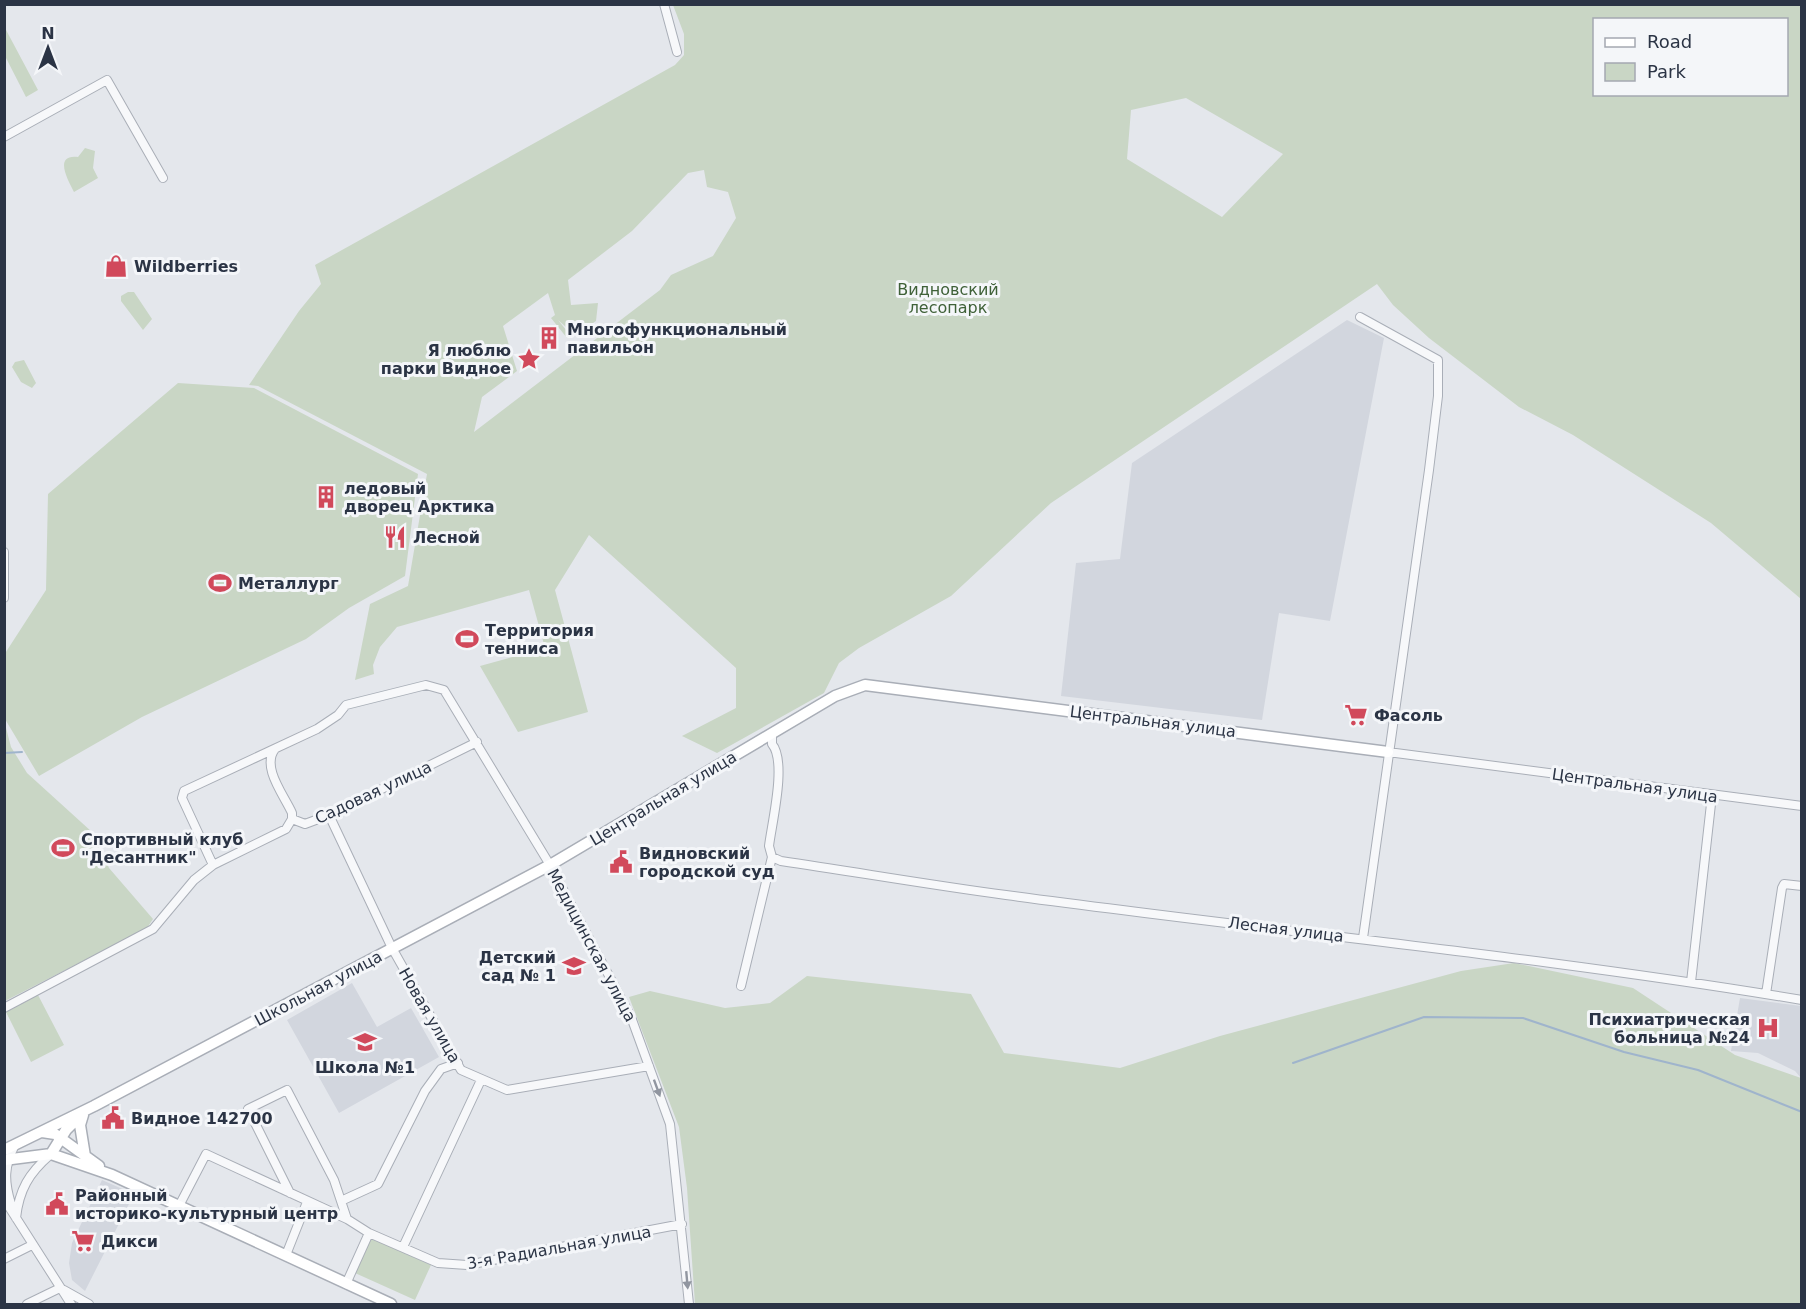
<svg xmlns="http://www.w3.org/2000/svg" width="1806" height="1309" font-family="'DejaVu Sans',sans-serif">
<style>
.built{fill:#d2d6de}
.green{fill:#c9d6c5;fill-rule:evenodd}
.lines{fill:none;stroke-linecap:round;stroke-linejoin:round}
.stream{stroke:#9fb4cc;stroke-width:2}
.street-casing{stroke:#a9aeb7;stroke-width:10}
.secondary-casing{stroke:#a9aeb7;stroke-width:13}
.street{stroke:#f7f8fa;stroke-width:8}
.secondary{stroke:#fff;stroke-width:10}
.oneway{fill:#9196a0}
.labels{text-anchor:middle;stroke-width:6;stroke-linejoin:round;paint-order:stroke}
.poi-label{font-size:16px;font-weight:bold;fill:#2b3445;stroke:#f4f6f9;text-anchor:start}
.park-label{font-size:16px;fill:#3f6138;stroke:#f4f6f9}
.street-label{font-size:16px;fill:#2b3445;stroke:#f4f6f9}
</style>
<rect width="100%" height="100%" fill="#e4e7ec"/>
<path class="built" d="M 1347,320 L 1384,338 L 1330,621 L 1279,613 L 1262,720 L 1061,696 L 1076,563 L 1120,559 L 1132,463 Z
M 352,983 L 377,1027 L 411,1008 L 439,1057 L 339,1113 L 287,1020 Z
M 1740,998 L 1801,1006 L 1801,1078 L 1795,1071 L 1758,1053 L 1731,1051 Z
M 102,1180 L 134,1194 L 85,1291 L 72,1280 L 69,1263 L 72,1243 Z"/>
<path class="green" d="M 673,5 L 1801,5 L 1801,599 L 1711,523 L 1573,435 L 1519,407 L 1429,338 L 1393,305 L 1377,284 L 1051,503 L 951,596 L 859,648 L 839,663 L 824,693 L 717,753 L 682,736 L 736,708 L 736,668 L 589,535 L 555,590 L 588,712 L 518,732 L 480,666 L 545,648 L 529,590 L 397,627 L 380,647 L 373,665 L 374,674 L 355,680 L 370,604 L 408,586 L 427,474 L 258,386 L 249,385 L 299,311 L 321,284 L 315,265 L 675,65 L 684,55 L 684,34 ZM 1594,20 L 1786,20 L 1786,94 L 1594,94 ZM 1186,98 L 1283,154 L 1222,217 L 1127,159 L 1131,110 ZM 704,170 L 707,187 L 728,192 L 736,218 L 713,256 L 671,275 L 660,290 L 474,432 L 482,397 L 517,371 L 503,326 L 548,293 L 555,315 L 551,318 L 567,338 L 571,336 L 558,320 L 575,335 L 596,321 L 598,303 L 571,305 L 568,280 L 632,231 L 688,173 Z
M 5,28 L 38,90 L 26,97 L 5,56 Z
M 85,148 L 95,151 L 93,168 L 98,178 L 74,192 C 68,180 53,154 78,157 Z
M 128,292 L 134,292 L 152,319 L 143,330 L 121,301 L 121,296 Z
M 24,360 L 36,383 L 32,388 L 21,382 L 12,367 L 15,362 Z
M 178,383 L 254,388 L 418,474 L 405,576 L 349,608 L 306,639 L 142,717 L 39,776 L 5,719 L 4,655 L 46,590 L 48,494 Z
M 5,724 L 11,747 L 27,773 L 92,832 L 109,868 L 153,919 L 147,928 L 5,1001 Z
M 1514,963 L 1633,988 L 1735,1055 L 1801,1078 L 1801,1304 L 695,1304 L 687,1188 L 679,1127 L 629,997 L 650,991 L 725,1008 L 770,1003 L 807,976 L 971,994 L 1004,1053 L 1120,1068 L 1220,1036 L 1461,971 Z
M 38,995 L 64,1045 L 31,1062 L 6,1012 Z
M 371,1238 L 431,1265 L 415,1300 L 355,1273 Z"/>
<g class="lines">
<path class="stream" d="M 4,753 L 22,752
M 1293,1063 L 1424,1017 L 1523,1018 L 1624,1052 L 1698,1070 L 1802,1112"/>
<g class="street-casing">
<path id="street" d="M 664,4 L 677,52
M 4,137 L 107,80 L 163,178
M 1360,317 L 1438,360 L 1438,396 L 1429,470 L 1363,938
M 4,552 L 4,598
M 275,749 C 261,767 284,795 292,813 L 292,819
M 1388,752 L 1802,806
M 329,815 L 392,948 L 461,1070 L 507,1090 L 649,1066
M 772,857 L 781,861 C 856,872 931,885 1006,895 C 1271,931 1538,956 1802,1000
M 213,865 L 182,798 L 184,791 L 317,729 L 338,715 L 346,705 L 426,685 L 444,690 L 550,865 L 631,1017 L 670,1124 L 689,1304
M 1691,982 L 1712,795
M 741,986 L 772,857 L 769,846 C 772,822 787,762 772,744 L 772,733
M 1766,994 L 1782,888 L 1784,884 L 1802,886
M 4,1008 L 153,929 L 194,880 L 213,865 L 286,829 L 292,819 L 305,824 L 329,815 L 477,742
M 290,1193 L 248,1109 L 287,1090 L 334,1180 L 347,1219 L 369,1233 L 438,1263 L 467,1265 L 682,1224
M 4,1199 L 71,1304
M 341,1201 L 378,1184 L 425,1091 L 441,1069 L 458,1063
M 11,1204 C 4,1181 4,1166 15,1145
M 180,1204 L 206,1154 L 347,1219
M 16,1218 C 19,1190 29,1173 50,1155
M 403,1247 L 481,1080
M 286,1255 L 307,1202
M 4,1259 L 32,1245
M 346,1284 L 369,1233
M 64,1290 L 89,1304
M 27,1304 L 60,1288"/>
</g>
<g class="secondary-casing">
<path id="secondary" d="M 83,1115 L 80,1125 L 85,1156
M 42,1132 L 55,1134 L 99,1166
M 4,1150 L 94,1106 L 550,865 L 835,696 L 865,685 L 1388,752
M 51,1154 L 66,1130 L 79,1117
M 4,1160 L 51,1154 L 112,1175 L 391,1304"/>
</g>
<use href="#street" class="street"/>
<use href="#secondary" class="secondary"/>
</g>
<defs><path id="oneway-solid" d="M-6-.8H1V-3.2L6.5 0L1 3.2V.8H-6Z" transform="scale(1.5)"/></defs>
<g class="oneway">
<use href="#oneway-solid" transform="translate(657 1088) rotate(70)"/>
<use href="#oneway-solid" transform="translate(687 1280) rotate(85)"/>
</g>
<defs>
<g id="shop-bare" transform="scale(1.8)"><path d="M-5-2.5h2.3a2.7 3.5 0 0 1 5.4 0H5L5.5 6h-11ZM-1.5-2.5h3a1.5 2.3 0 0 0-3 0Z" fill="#d1495b" stroke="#f4f6f9" stroke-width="2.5" paint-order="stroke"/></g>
<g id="building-bare" transform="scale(1.8)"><path d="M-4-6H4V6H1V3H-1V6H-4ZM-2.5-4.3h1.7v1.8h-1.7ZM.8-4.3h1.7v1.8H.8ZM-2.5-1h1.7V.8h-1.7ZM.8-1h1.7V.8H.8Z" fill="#d1495b" stroke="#f4f6f9" stroke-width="2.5" paint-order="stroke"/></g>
<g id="sight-bare" transform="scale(1.8)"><path d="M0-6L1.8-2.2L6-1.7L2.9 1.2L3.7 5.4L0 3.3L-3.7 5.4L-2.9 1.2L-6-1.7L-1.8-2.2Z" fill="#d1495b" stroke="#f4f6f9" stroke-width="2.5" paint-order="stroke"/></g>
<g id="restaurant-bare" transform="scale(1.8)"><path d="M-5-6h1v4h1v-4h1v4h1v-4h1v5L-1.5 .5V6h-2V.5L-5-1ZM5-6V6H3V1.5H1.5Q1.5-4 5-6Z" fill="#d1495b" stroke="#f4f6f9" stroke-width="2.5" paint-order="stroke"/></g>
<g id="stadium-bare" transform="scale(1.8)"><path d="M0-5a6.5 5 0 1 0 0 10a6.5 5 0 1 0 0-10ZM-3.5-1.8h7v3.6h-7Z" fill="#d1495b" stroke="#f4f6f9" stroke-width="2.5" paint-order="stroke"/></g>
<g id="supermarket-bare" transform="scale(1.8)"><path d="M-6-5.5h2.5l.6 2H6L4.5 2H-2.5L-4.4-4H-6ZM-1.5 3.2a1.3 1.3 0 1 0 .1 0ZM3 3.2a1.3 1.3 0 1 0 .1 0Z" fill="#d1495b" stroke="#f4f6f9" stroke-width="2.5" paint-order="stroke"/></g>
<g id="civic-bare" transform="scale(1.8)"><path d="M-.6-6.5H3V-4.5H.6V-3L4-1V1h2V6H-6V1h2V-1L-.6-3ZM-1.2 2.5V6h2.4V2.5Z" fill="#d1495b" stroke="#f4f6f9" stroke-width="2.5" paint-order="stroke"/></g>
<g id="school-bare" transform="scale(1.8)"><path d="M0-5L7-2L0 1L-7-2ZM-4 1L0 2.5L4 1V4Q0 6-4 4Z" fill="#d1495b" stroke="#f4f6f9" stroke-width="2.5" paint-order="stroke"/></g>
<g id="hospital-bare" transform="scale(1.8)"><path d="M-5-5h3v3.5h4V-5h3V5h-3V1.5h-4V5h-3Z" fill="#d1495b" stroke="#f4f6f9" stroke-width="2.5" paint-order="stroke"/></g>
</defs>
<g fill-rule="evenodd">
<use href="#shop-bare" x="116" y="266"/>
<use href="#building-bare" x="549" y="338"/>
<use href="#sight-bare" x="529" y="359"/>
<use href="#building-bare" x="326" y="497"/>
<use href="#restaurant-bare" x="395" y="537"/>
<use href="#stadium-bare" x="220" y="583"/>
<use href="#stadium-bare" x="467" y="639"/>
<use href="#supermarket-bare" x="1356" y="715"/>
<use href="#stadium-bare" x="63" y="848"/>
<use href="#civic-bare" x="621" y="862"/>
<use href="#school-bare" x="574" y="966"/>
<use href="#hospital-bare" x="1768" y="1028"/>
<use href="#school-bare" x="365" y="1042"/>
<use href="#civic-bare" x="113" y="1118"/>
<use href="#civic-bare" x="57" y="1204"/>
<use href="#supermarket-bare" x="83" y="1241"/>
</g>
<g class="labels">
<g class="poi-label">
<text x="134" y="272">Wildberries</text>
<text x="567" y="335">Многофункциональный<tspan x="567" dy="18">павильон</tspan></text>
<text x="511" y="356" text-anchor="end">Я люблю<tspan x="511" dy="18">парки Видное</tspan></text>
<text x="344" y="494">ледовый<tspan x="344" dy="18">дворец Арктика</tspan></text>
<text x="413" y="543">Лесной</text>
<text x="238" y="589">Металлург</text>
<text x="485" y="636">Территория<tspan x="485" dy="18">тенниса</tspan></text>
<text x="1374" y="721">Фасоль</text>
<text x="81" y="845">Спортивный клуб<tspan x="81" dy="18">"Десантник"</tspan></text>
<text x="639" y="859">Видновский<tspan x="639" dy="18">городской суд</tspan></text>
<text x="556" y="963" text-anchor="end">Детский<tspan x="556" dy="18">сад № 1</tspan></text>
<text x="1750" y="1025" text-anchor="end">Психиатрическая<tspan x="1750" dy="18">больница №24</tspan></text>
<text x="365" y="1073" text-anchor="middle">Школа №1</text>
<text x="131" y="1124">Видное 142700</text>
<text x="75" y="1201">Районный<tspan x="75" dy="18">историко-культурный центр</tspan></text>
<text x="101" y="1247">Дикси</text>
</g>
<g class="park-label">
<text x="948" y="295">Видновский<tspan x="948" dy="18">лесопарк</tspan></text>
</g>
<g class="street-label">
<text transform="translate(1153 721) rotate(7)" y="6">Центральная улица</text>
<text transform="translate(1635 785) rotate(8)" y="6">Центральная улица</text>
<text transform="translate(373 792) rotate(-25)" y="6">Садовая улица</text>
<text transform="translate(663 798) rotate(-31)" y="6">Центральная улица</text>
<text transform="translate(1286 929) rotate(7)" y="6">Лесная улица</text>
<text transform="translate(592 945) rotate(62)" y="6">Медицинская улица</text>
<text transform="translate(318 988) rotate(-28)" y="6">Школьная улица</text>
<text transform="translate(430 1015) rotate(60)" y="6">Новая улица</text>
<text transform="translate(559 1247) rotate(-10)" y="6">3-я Радиальная улица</text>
</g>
</g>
<rect width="1806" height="1309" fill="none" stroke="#2b3445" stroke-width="12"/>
<rect x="1593" y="18" width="195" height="78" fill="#f4f6f9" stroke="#a4a8b1" stroke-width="1.5"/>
<rect x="1605" y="38" width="30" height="9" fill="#ffffff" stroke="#a4a8b1" stroke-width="1.5"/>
<text x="1647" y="48" font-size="18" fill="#2b3445">Road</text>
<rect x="1605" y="63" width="30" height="18" fill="#c9d6c5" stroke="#a4a8b1" stroke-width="1.5"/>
<text x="1647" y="78" font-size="18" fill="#2b3445">Park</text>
<g transform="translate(48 48)" stroke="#f4f6f9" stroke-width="4.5" paint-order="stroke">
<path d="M0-4.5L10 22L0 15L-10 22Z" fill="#2b3445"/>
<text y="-9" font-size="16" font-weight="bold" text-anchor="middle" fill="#2b3445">N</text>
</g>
</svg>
